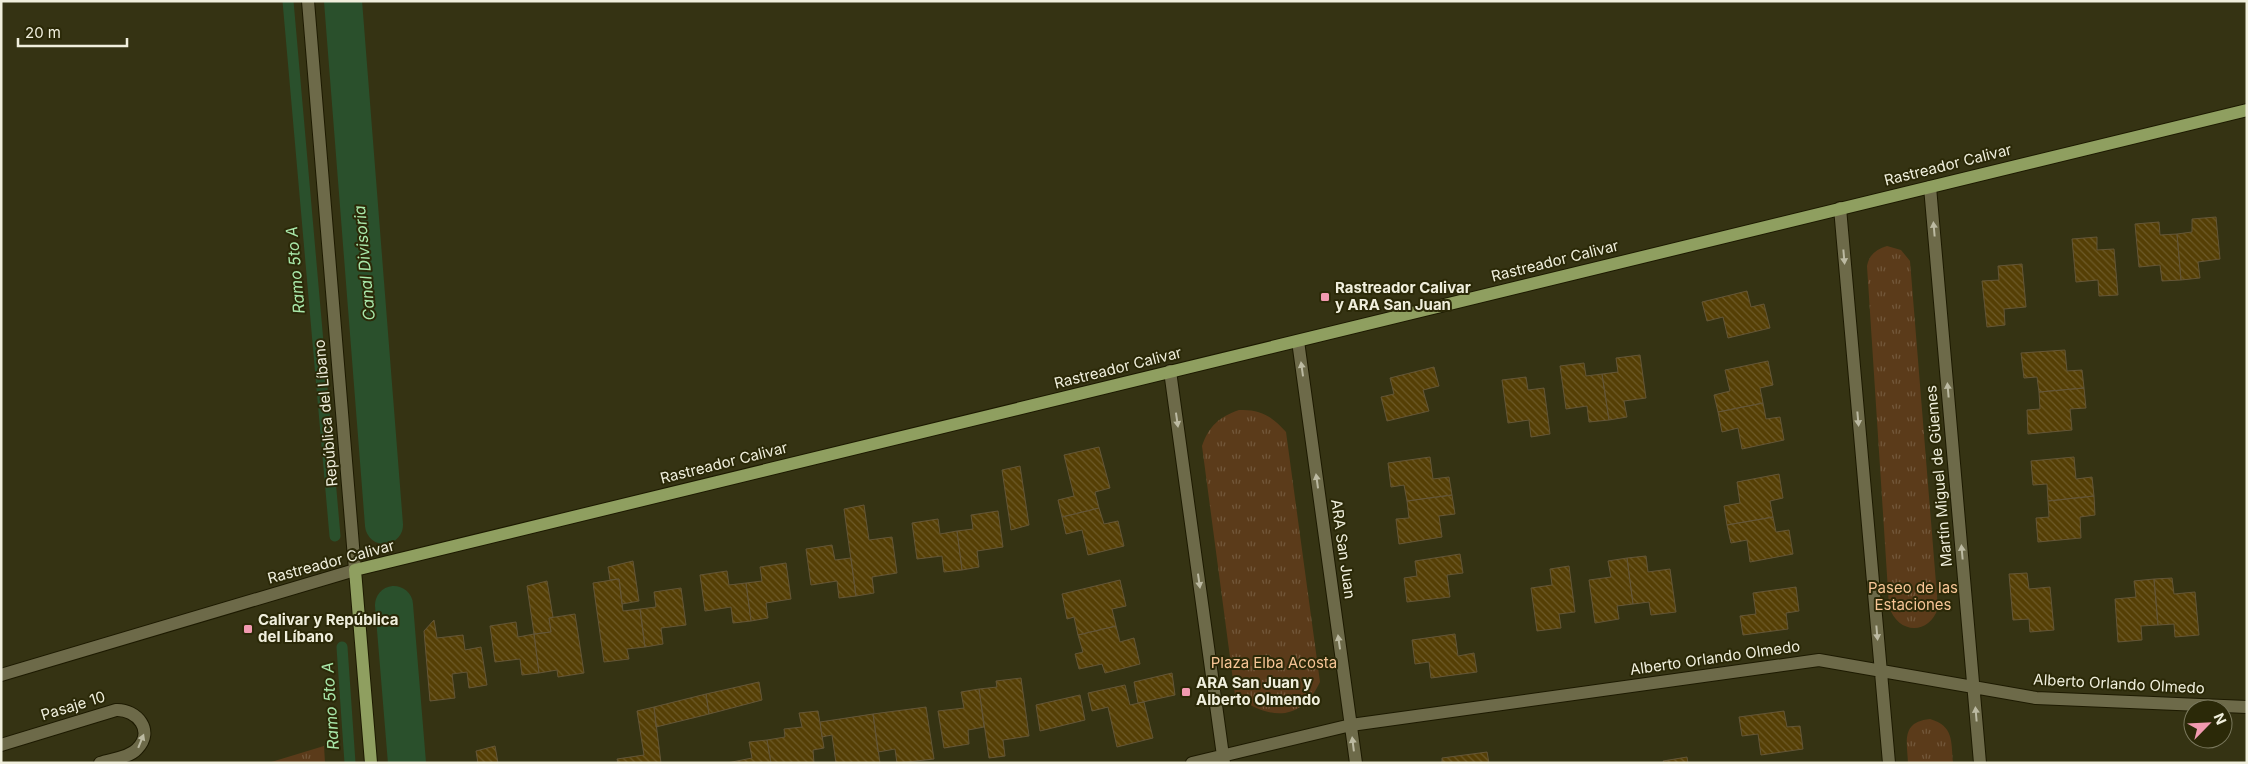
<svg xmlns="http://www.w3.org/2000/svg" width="2248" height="764" font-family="Inter,sans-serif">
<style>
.grass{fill:url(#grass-tufts)}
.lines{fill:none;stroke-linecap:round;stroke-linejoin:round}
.stream{stroke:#2a502c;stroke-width:11}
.canal{stroke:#2a502c;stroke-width:38}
.building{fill:url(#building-back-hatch);stroke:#645637}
.minor-casing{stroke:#1d1a00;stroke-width:14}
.major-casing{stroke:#1d1a00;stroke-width:14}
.minor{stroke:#6d6a49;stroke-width:12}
.major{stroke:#8f9f60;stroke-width:12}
.oneway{fill:#bcbaa2}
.poi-dot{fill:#f29ab0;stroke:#2b2908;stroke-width:2}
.labels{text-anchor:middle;stroke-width:4;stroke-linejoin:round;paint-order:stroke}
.street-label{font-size:15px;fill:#f0efdd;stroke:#2b2908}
.poi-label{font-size:15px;font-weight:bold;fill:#f0efdd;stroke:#2b2908;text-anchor:start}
.park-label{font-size:15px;fill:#f7c596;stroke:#2b2908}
.water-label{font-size:16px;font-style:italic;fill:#a9e8aa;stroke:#2b2908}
</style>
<defs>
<pattern id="grass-tufts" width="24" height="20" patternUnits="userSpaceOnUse" patternTransform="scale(1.25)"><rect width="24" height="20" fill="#5b3b1a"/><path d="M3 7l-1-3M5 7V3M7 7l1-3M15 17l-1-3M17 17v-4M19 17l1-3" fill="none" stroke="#73583b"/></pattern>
<pattern id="building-back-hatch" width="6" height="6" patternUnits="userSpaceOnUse" patternTransform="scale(1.25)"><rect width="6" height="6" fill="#553f05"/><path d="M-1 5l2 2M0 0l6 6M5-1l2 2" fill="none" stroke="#6e5b29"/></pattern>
</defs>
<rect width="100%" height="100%" fill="#353313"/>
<path class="grass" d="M 1887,246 L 1901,250 L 1910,261 L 1938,608 C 1929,636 1897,634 1889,606 L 1867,266 C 1869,255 1876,249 1887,246 Z
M 1239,410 C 1260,409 1272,416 1286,432 L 1320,682 C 1300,724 1267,719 1235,695 L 1202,446 C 1209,426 1219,417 1239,410 Z
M 1930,719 C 1954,726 1951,741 1953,763 L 1908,763 C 1907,741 1901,722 1930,719 Z
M 324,746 L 325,763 L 268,763 Z"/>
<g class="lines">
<path class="stream" d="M 288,1 L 335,536
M 342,647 L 350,763"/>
<path class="canal" d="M 343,1 L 384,525
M 394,605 L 407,763"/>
</g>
<path class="building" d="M 2216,217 L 2220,259 L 2198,262 L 2200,278 L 2181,280 L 2177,234 L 2192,232 L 2192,219 Z
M 2159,222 L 2160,235 L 2177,234 L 2181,280 L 2162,281 L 2160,265 L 2139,267 L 2135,224 Z
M 2097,237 L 2097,250 L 2114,249 L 2118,295 L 2099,296 L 2098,280 L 2076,282 L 2072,239 Z
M 2022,264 L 2026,307 L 2004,309 L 2005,325 L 1987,327 L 1982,281 L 1999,280 L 1998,266 Z
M 1747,291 L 1751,307 L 1764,304 L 1770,328 L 1728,338 L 1723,317 L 1707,321 L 1702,302 Z
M 2065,350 L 2067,371 L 2082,370 L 2084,388 L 2039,392 L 2037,377 L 2024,378 L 2021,353 Z
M 1640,355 L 1646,398 L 1624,401 L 1627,417 L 1609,420 L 1602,374 L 1618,372 L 1616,358 Z
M 1768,361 L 1773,385 L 1760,388 L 1763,403 L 1718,412 L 1714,395 L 1730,391 L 1725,370 Z
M 1584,363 L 1586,376 L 1602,374 L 1609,420 L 1589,422 L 1587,406 L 1566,409 L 1560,366 Z
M 1434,367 L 1439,386 L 1423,390 L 1429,411 L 1387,421 L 1381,397 L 1394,394 L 1390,378 Z
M 1526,377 L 1528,390 L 1544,388 L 1550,434 L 1531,437 L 1529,420 L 1508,423 L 1502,380 Z
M 2084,388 L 2086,408 L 2070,409 L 2072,430 L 2028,434 L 2027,410 L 2040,409 L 2039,392 Z
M 1763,403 L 1766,419 L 1780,417 L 1784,440 L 1742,449 L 1738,428 L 1722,432 L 1718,412 Z
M 1099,447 L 1110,488 L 1095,492 L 1099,508 L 1062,517 L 1058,500 L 1074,496 L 1064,455 Z
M 1430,457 L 1433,479 L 1449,477 L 1452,495 L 1407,501 L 1404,485 L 1391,487 L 1388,463 Z
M 2074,457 L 2076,479 L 2092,477 L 2094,496 L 2048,501 L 2047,484 L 2033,485 L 2031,461 Z
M 1020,466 L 1029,525 L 1011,530 L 1002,470 Z
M 1779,474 L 1783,498 L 1770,501 L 1773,517 L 1727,525 L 1724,506 L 1740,503 L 1737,482 Z
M 1452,495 L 1455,514 L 1439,516 L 1442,537 L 1399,544 L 1396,519 L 1409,518 L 1407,501 Z
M 2094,496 L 2095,515 L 2080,517 L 2081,538 L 2038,542 L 2036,518 L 2049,517 L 2048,501 Z
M 864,505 L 869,540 L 892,537 L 897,573 L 872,577 L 874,593 L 856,596 L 844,509 Z
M 1099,508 L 1104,524 L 1118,521 L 1124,546 L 1088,555 L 1082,530 L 1066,534 L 1062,517 Z
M 998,511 L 1003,547 L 977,551 L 979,567 L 962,570 L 957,531 L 973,529 L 971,515 Z
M 1773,517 L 1776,532 L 1789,530 L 1793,554 L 1750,562 L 1747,540 L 1731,543 L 1727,525 Z
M 938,519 L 940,534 L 957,531 L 962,570 L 944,572 L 942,556 L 917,559 L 912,523 Z
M 832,545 L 835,560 L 851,558 L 856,596 L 839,598 L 837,581 L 811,585 L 806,549 Z
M 1460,554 L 1463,573 L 1447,575 L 1450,597 L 1407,602 L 1404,578 L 1417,576 L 1415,561 Z
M 1646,556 L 1648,572 L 1670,569 L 1676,612 L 1651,615 L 1649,602 L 1633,604 L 1627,558 Z
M 1627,558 L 1633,604 L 1617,606 L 1619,619 L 1595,623 L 1589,580 L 1611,577 L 1608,561 Z
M 633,561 L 639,601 L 622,604 L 619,579 L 610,580 L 608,567 Z
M 786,563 L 791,599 L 766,603 L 768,618 L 751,621 L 746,583 L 762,581 L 760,567 Z
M 1569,566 L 1575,612 L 1559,614 L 1561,628 L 1537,631 L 1531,588 L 1552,585 L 1550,569 Z
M 727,571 L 729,585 L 746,583 L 751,621 L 733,623 L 731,607 L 705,611 L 700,575 Z
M 2027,573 L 2029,589 L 2050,587 L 2054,630 L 2030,632 L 2029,619 L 2013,620 L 2009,574 Z
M 2172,578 L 2174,594 L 2195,592 L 2199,635 L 2175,637 L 2174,624 L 2158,625 L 2154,579 Z
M 619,579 L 623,611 L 640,609 L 645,647 L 627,649 L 629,659 L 604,662 L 593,583 Z
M 2154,579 L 2158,625 L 2141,626 L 2142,640 L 2118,642 L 2115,599 L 2136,597 L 2134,581 Z
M 1120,580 L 1126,606 L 1112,609 L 1116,626 L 1078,635 L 1074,617 L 1067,619 L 1062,594 Z
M 547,581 L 553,617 L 549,618 L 551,632 L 534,634 L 527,586 Z
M 1796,587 L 1799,611 L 1786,613 L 1788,629 L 1743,635 L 1740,616 L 1756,614 L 1753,593 Z
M 681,588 L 686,625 L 661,628 L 663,644 L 645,647 L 640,609 L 656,607 L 654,592 Z
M 575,614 L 584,673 L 558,677 L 557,670 L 539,673 L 534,634 L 551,632 L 549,618 Z
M 434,620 L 437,638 L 463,635 L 465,650 L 481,647 L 487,685 L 469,688 L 467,672 L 452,674 L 455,698 L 430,701 L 424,631 Z
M 516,622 L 518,637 L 534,634 L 539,673 L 522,675 L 520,659 L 495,662 L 490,626 Z
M 1116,626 L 1120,642 L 1134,638 L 1140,664 L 1105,673 L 1102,664 L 1079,669 L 1075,654 L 1083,652 L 1078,635 Z
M 1455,634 L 1458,656 L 1474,653 L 1477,672 L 1431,678 L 1429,662 L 1415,664 L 1412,640 Z
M 1172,673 L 1175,695 L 1138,703 L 1134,682 Z
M 1021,678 L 1029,736 L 1003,740 L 1005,756 L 989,758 L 979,689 L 997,687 L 996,681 Z
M 759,682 L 762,700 L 709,714 L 706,694 Z
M 1125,685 L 1130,705 L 1144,702 L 1153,738 L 1117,747 L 1108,707 L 1092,711 L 1088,693 Z
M 979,689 L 984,727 L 968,730 L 969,744 L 944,748 L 938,711 L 964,708 L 961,692 Z
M 706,694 L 709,714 L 656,727 L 654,707 Z
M 1080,695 L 1085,720 L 1040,731 L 1036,705 Z
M 654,707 L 661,763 L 618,763 L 617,759 L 644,755 L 637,711 Z
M 926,707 L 934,759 L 897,763 L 895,749 L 878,752 L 873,714 Z
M 818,711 L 824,748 L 813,750 L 814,763 L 771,763 L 767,740 L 785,737 L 784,729 L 802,727 L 799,713 Z
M 1784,711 L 1787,727 L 1800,726 L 1803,749 L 1761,755 L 1758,734 L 1742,736 L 1739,717 Z
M 873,714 L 880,763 L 836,763 L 832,735 L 822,737 L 820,722 Z
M 767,740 L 771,763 L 727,763 L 752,758 L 749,742 Z
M 495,746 L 498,763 L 478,763 L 476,751 Z
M 1487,752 L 1489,763 L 1442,763 L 1442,758 Z
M 1687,757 L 1688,763 L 1664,763 L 1663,761 Z"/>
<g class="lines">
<g class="minor-casing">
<path id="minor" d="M 1930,187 L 1980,763
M 1840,208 L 1889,763
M 1298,341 L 1356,763
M 1170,371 L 1224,763
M 1,675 L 355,570 L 308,1
M 1,745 L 116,710 C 137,709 155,731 137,749 C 129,758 111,759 100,763
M 1192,763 L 1351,725 L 1819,660 L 2036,698 L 2247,707"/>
</g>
<g class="major-casing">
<path id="major" d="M 371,763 L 355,570 L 2247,110"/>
</g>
<use href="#minor" class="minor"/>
<use href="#major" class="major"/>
</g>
<defs><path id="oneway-solid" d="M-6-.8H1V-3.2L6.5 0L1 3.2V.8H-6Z" transform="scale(1.25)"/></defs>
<g class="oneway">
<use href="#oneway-solid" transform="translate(1934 229) rotate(-95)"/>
<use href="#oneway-solid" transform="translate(1844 257) rotate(85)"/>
<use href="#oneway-solid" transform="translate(1302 369) rotate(-98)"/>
<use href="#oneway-solid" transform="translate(1948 390) rotate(-95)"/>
<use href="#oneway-solid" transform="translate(1858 419) rotate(85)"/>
<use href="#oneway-solid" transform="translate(1177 420) rotate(82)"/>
<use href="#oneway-solid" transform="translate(1317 481) rotate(-98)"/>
<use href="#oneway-solid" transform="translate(1962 552) rotate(-95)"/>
<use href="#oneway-solid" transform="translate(1199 581) rotate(82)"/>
<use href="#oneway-solid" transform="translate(1877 633) rotate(85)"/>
<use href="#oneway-solid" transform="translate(1339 642) rotate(-98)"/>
<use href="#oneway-solid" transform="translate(1976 714) rotate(-95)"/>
<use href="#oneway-solid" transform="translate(141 741) rotate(-68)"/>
<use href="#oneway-solid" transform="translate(1353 744) rotate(-97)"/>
</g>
<g class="poi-dot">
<rect x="1320" y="292" width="10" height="10" rx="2.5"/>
<rect x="243" y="624" width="10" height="10" rx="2.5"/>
<rect x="1181" y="687" width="10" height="10" rx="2.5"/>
</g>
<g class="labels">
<g class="street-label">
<text transform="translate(1948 165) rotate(-14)" y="5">Rastreador Calivar</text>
<text transform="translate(1555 261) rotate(-14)" y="5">Rastreador Calivar</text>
<text transform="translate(1118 368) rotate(-14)" y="5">Rastreador Calivar</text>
<text transform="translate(326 413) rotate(-95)" y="5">República del Líbano</text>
<text transform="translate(724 463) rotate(-14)" y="5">Rastreador Calivar</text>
<text transform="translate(1939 476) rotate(-95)" y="5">Martín Miguel de Güemes</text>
<text transform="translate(1343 549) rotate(82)" y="5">ARA San Juan</text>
<text transform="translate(331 562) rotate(-15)" y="5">Rastreador Calivar</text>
<text transform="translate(1715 658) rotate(-8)" y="5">Alberto Orlando Olmedo</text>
<text transform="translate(2119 684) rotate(3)" y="5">Alberto Orlando Olmedo</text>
<text transform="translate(73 706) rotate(-17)" y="5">Pasaje 10</text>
</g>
<g class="poi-label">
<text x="1335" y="293">Rastreador Calivar<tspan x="1335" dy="17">y ARA San Juan</tspan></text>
<text x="258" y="625">Calivar y República<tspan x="258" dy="17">del Líbano</tspan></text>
<text x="1196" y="688">ARA San Juan y<tspan x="1196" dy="17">Alberto Olmendo</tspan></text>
</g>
<g class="park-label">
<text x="1913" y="593">Paseo de las<tspan x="1913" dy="17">Estaciones</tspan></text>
<text x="1274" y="668">Plaza Elba Acosta</text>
</g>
<g class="water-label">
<text transform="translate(364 263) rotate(-95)" y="6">Canal Divisoria</text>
<text transform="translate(295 270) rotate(-95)" y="6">Ramo 5to A</text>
<text transform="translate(330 706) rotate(-94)" y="6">Ramo 5to A</text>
</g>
</g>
<rect width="2248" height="764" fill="none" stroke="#f0efdd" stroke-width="5"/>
<g transform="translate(2208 724) rotate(66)"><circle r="24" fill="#2b2908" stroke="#7a785d"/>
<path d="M0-4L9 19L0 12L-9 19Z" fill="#f29ab0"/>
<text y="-8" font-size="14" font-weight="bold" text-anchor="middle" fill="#f0efdd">N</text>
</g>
<path d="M18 38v8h109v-8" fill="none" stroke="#f0efdd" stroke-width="2.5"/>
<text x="25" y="38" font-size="15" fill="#f0efdd" stroke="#2b2908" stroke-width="4" paint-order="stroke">20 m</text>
</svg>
